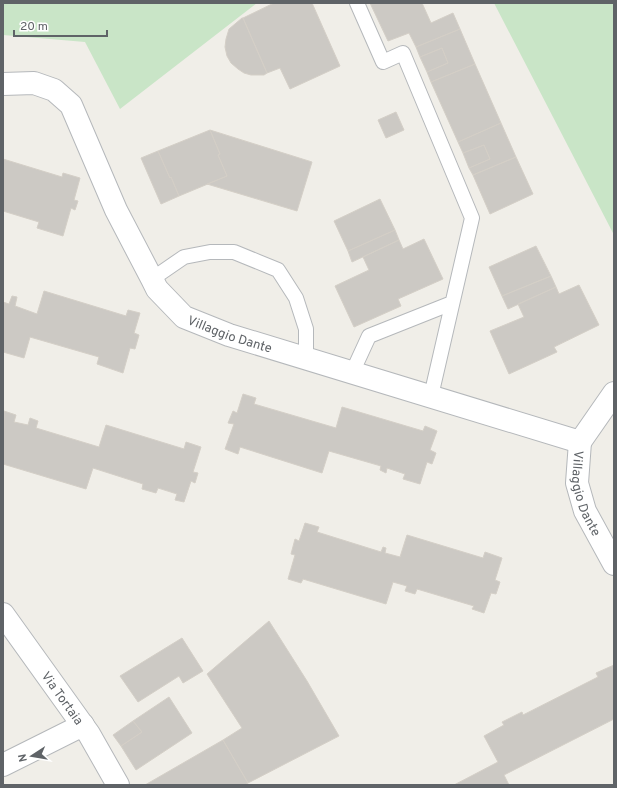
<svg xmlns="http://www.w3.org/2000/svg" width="617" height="788" font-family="Overpass,sans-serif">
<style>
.green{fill:#c9e5c7}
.building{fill:#ccc9c4;stroke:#d4cfc7}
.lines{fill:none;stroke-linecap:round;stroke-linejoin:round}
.service-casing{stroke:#b5b8bb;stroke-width:16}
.minor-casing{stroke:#b5b8bb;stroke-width:24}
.service{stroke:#fff;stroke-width:14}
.minor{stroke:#fff;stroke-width:22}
.labels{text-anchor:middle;stroke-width:3.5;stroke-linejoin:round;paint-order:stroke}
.street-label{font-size:13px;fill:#5f6367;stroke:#fff}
</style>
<rect width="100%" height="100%" fill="#f0eee8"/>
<path class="green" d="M 3,3 L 257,3 L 120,109 L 85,42 L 3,35 Z
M 494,3 L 614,3 L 614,235 Z"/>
<path class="building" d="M 274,3 L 312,3 L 340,66 L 290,89 L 280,68 L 267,73 L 243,18 Z
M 370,3 L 422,3 L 431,23 L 453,13 L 460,29 L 416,47 L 409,33 L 388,41 Z
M 242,18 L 243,18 L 267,73 L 264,75 L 251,75 L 244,73 L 238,69 L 231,63 L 227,56 L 225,47 L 226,39 L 229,29 Z
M 460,29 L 475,64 L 431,82 L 427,72 L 448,63 L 442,48 L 420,57 L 416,47 Z
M 442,48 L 448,63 L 427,72 L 420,57 Z
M 475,64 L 501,123 L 458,142 L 431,82 Z
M 396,112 L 404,130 L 386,138 L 378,120 Z
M 501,123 L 516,157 L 473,175 L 469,168 L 490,159 L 484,145 L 463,153 L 458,142 Z
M 210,130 L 312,162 L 297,211 L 207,184 L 227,176 L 218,155 L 220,154 Z
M 210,130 L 220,154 L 218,155 L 227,176 L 179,196 L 171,177 L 170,178 L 158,151 Z
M 484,145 L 490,159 L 469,168 L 463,153 Z
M 158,151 L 170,178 L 171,177 L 179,196 L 161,204 L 141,158 Z
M 516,157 L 533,194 L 490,214 L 473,175 Z
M 3,159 L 62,177 L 63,173 L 80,178 L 74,200 L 78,201 L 75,210 L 71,208 L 63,236 L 37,228 L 39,222 L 3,211 Z
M 380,199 L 395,230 L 348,251 L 334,221 Z
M 395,230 L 399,240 L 352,262 L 348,251 Z
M 424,239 L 443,279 L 398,299 L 401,306 L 354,327 L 335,286 L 369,270 L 363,257 L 399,240 L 403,249 Z
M 536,246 L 551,276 L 502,296 L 489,267 Z
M 551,276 L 556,287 L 508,309 L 502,296 Z
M 579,285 L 599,325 L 554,347 L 557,352 L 509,374 L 490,331 L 524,317 L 518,304 L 556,287 L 559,294 Z
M 44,291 L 126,316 L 128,310 L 140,313 L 134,333 L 139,335 L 135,349 L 130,348 L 123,373 L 97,364 L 99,357 L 30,337 L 24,358 L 3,352 L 3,302 L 9,304 L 12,296 L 17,297 L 15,306 L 37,314 Z
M 243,394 L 256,398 L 254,404 L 336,428 L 342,407 L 423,431 L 425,426 L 437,431 L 430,450 L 436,453 L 432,464 L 427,462 L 420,484 L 403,479 L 405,474 L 387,468 L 386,473 L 380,470 L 381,466 L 329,451 L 322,473 L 240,447 L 238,454 L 225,449 L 234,424 L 228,423 L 233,411 L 237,413 Z
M 4,411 L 16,415 L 14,422 L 28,425 L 30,418 L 38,421 L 36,428 L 99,447 L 106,425 L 184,449 L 186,442 L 201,447 L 193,472 L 198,473 L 195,483 L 191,481 L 184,502 L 175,500 L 177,494 L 158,488 L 156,493 L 142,489 L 143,484 L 93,468 L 86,489 L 3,464 Z
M 305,523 L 319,527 L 317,532 L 381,552 L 383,547 L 386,548 L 385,553 L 400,557 L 407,535 L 483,558 L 485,552 L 502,558 L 495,580 L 500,582 L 496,594 L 491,593 L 484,613 L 472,609 L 474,606 L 417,589 L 415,594 L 405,591 L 407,586 L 393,582 L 386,604 L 303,579 L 301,583 L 288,579 L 295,555 L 291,554 L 295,539 L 299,541 Z
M 269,621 L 307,681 L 339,736 L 248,783 L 223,740 L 242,728 L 207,674 Z
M 182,638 L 203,671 L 183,683 L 179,676 L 138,702 L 120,676 Z
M 614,665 L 614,719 L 504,775 L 509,785 L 454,785 L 498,762 L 484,736 L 504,725 L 502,722 L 522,712 L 523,715 L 598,677 L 596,673 Z
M 169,697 L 192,733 L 136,770 L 121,746 L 142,732 L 133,721 Z
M 133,721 L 142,732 L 121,746 L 113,735 Z
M 223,740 L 248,783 L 245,785 L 145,785 Z"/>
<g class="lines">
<g class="service-casing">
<path id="service" d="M 357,3 L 383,62 L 403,53 L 472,218 L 431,396
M 152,279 L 184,257 L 210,252 L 234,252 L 278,270 L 296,298 L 306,329 L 306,358
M 352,373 L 369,336 L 452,303"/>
</g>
<g class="minor-casing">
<g id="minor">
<path id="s1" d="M 3,84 L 34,83 L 54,90 L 71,105 L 116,210 L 152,279 L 157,289 L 184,317 L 229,335 L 580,442 L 614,393"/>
<path id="s2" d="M 580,442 L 577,483 L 585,511 L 614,564"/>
<path id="s3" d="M 3,614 L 89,734 L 118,785"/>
<path d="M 3,765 L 83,725"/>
</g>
</g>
<use href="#service" class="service"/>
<use href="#minor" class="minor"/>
</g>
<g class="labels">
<g class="street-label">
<text dy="5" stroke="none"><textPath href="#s1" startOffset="366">Villaggio Dante</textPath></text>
<text dy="5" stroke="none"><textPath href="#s2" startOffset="53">Villaggio Dante</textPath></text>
<text dy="5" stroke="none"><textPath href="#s3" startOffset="103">Via Tortaia</textPath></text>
</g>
</g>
<rect width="617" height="788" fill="none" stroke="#5f6367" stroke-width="8"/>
<g transform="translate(32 756) rotate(258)" stroke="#ffffff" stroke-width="3" paint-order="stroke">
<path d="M0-3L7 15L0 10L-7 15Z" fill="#5f6367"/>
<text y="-6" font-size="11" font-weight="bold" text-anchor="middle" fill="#5f6367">N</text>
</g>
<path d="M14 30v6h93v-6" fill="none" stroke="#5f6367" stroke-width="2"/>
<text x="20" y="30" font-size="12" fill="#5f6367" stroke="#ffffff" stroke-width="3" paint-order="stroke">20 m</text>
</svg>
